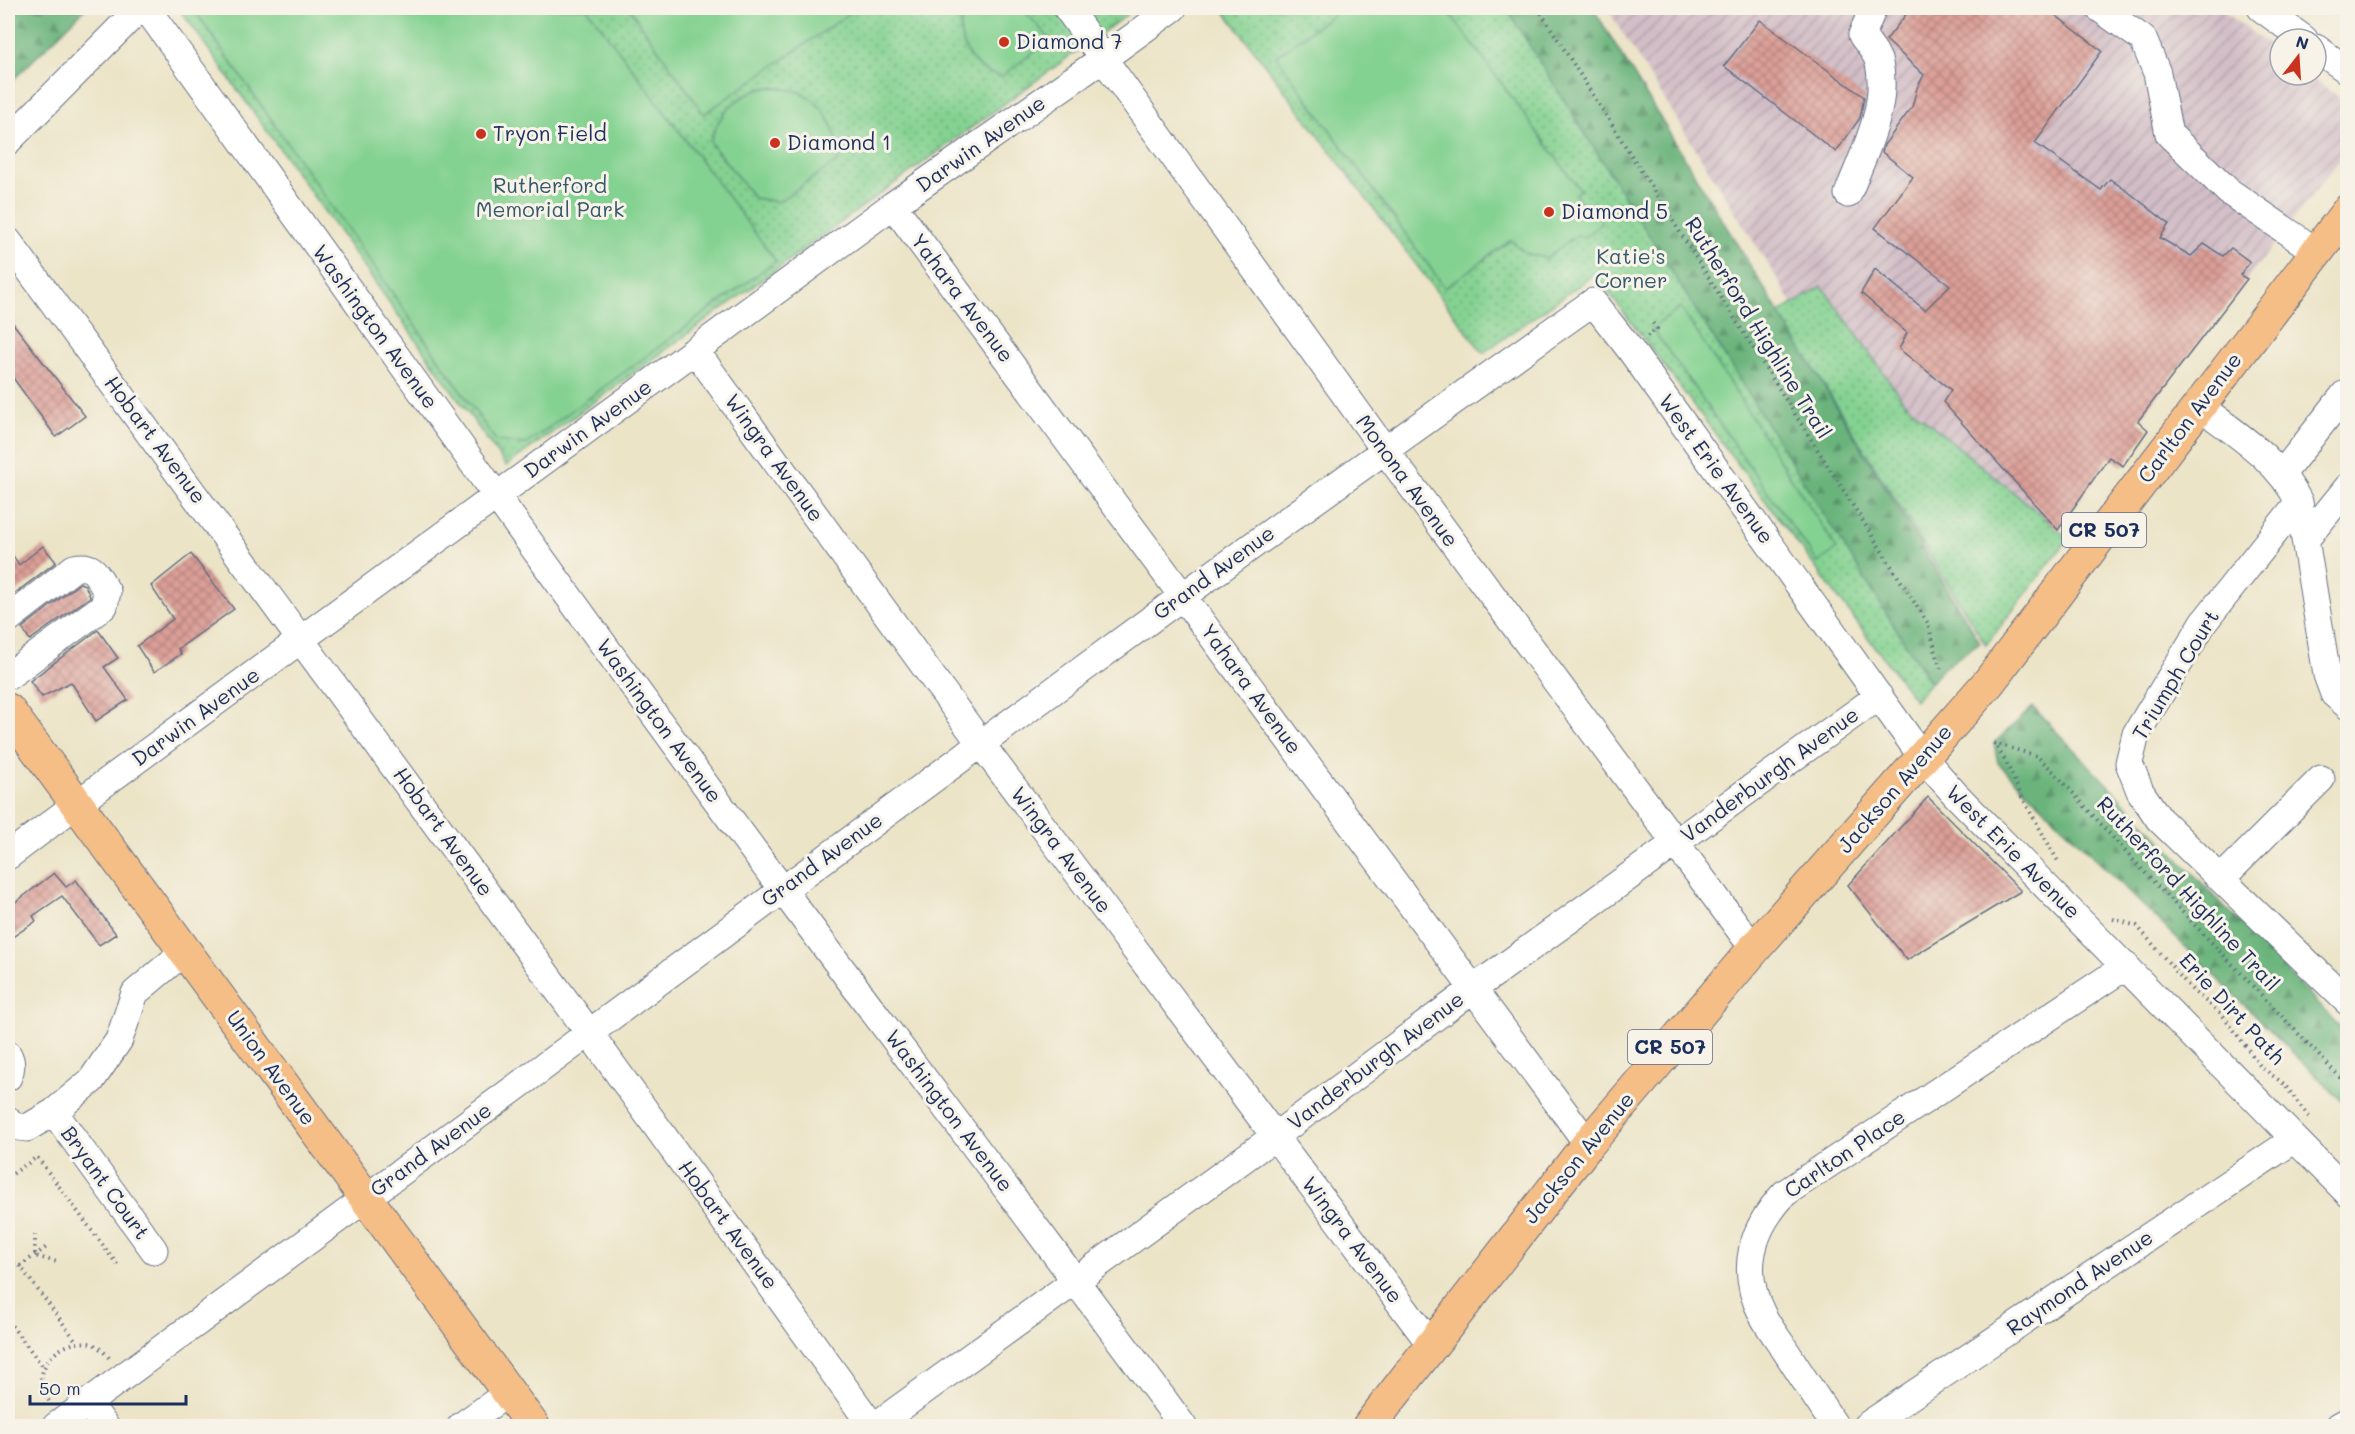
<svg xmlns="http://www.w3.org/2000/svg" width="2355" height="1434" font-family="Mali,sans-serif">
<style>
.industrial{fill:url(#industrial-furrows)}
.forest{fill:url(#forest-firs);stroke:#43726c;stroke-width:1.5}
.park{fill:url(#park-dots);stroke:#508078;stroke-width:1.5}
.garden{fill:#84d291;stroke:#508078;stroke-width:1.5}
.building{fill:url(#building-cross-hatch)}
.lines{fill:none;stroke-linecap:round;stroke-linejoin:round}
.minor-casing{stroke:#646e83;stroke-width:29}
.major-casing{stroke:#646e83;stroke-width:35}
.path{stroke:#646e83;stroke-width:4;stroke-dasharray:1.5 4.5;stroke-linecap:butt}
.minor{stroke:#fff;stroke-width:27}
.major{stroke:#f6be87;stroke-width:33}
.poi-dot{fill:#c8321e;stroke:#f7f3e8;stroke-width:2}
.labels{text-anchor:middle;stroke-width:6;stroke-linejoin:round;paint-order:stroke}
.shield{fill:#f7f3e8;stroke:#5d6a87;stroke-width:1.5}
.shield-label{font-size:20px;font-weight:bold;fill:#1b2f5e}
.poi-label{font-size:21px;fill:#1b2f5e;stroke:#f7f3e8;text-anchor:start}
.street-label{font-size:21px;fill:#1b2f5e;stroke:#f7f3e8}
.park-label{font-size:21px;fill:#35586b;stroke:#f7f3e8}
</style>
<defs>
<pattern id="industrial-furrows" width="10" height="10" patternUnits="userSpaceOnUse" patternTransform="scale(1.5)"><rect width="10" height="10" fill="#d2bdc6"/><path d="M-1 1l2-2M0 10L10 0M9 11l2-2" fill="none" stroke="#aa9aa4"/></pattern>
<pattern id="forest-firs" width="22" height="20" patternUnits="userSpaceOnUse" patternTransform="scale(1.5)"><rect width="22" height="20" fill="#6bb47b"/><path d="M5 1l3.5 6h-7zM16 11l3.5 6h-7z" fill="#579368"/></pattern>
<pattern id="park-dots" width="8" height="8" patternUnits="userSpaceOnUse" patternTransform="scale(1.5)"><rect width="8" height="8" fill="#84d291"/><path d="M2 2h.1M6 6h.1" fill="none" stroke="#6bab7a" stroke-width="1.8" stroke-linecap="round"/></pattern>
<pattern id="building-cross-hatch" width="8" height="8" patternUnits="userSpaceOnUse" patternTransform="scale(1.5)"><rect width="8" height="8" fill="#dc9f97"/><path d="M0 0l8 8M0 8l8-8" fill="none" stroke="#b2827e"/></pattern>
</defs>
<rect width="100%" height="100%" fill="#f7f3e8"/>
<filter id="ink" filterUnits="userSpaceOnUse"><feTurbulence type="fractalNoise" baseFrequency=".0167" numOctaves="2"/><feDisplacementMap in="SourceGraphic" scale="12" xChannelSelector="R" yChannelSelector="G"/><feConvolveMatrix kernelMatrix="1 2 1 2 8 2 1 2 1" color-interpolation-filters="sRGB"/></filter>
<filter id="wash" filterUnits="userSpaceOnUse"><feTurbulence type="fractalNoise" baseFrequency=".008" numOctaves="4" result="noise"/><feDisplacementMap in="SourceGraphic" scale="24" xChannelSelector="R" yChannelSelector="G"/><feGaussianBlur stdDeviation="1.35" result="paint"/><feColorMatrix in="noise" values="0 0 0 0 0 0 0 0 0 0 0 0 0 0 0 0 0 1.4 0 .05"/><feComposite in="paint" operator="in"/></filter>
<g filter="url(#wash)">
<rect width="100%" height="100%" fill="#ece4c7"/>
<path class="industrial" d="M 1607,8 L 2219,8 L 2280,53 L 2280,75 L 2309,75 L 2347,104 L 2347,150 L 2109,457 L 2058,530 L 1905,403 L 1823,286 L 1794,306 Z"/>
<path class="forest" d="M 8,8 L 86,8 L 8,85 Z
M 1506,8 L 1593,8 L 1980,642 L 1941,670 L 1930,683 Z
M 2033,707 L 2347,1034 L 2347,1106 L 1998,763 L 1994,743 Z"/>
<path class="park" d="M 179,8 L 1136,8 L 506,466 Z
M 1222,8 L 1506,8 L 1930,683 L 1915,700 L 1595,274 L 1483,353 Z
M 1822,286 L 1905,403 L 2069,538 L 1986,645 L 1779,313 Z"/>
<path class="garden" d="M 193,8 L 587,8 L 776,261 L 526,444 L 496,441 Z
M 629,8 L 857,8 L 704,114 Z
M 970,8 L 1022,8 L 1050,39 L 1001,77 C 996,75 991,74 987,72 C 966,61 949,25 970,8 Z
M 1343,8 L 1446,8 L 1580,190 L 1575,194 L 1580,202 C 1594,203 1600,208 1601,222 L 1592,232 L 1584,237 L 1577,235 L 1546,258 L 1525,253 L 1511,240 L 1445,288 L 1276,56 Z
M 769,87 C 780,88 792,89 802,93 C 827,105 839,135 839,160 L 778,202 L 754,198 L 710,142 C 719,112 738,93 769,87 Z
M 1681,308 L 1837,549 L 1818,563 L 1652,328 Z"/>
<g id="blocks">
<path class="building" d="M 1911,8 L 2046,8 L 2102,51 L 2035,143 L 2101,190 L 2110,179 L 2131,194 L 2169,224 L 2160,238 L 2191,256 L 2204,244 L 2223,256 L 2231,248 L 2250,262 L 2240,275 L 2247,279 L 2138,421 L 2148,430 L 2123,466 L 2109,457 L 2058,530 L 1943,402 L 1951,390 L 1899,349 L 1907,333 L 1861,293 L 1875,269 L 1925,310 L 1950,285 L 1875,228 L 1913,177 L 1882,152 L 1884,145 L 1912,107 L 1917,88 L 1924,75 L 1886,40 Z
M 1760,20 L 1864,97 L 1860,118 L 1836,152 L 1724,66 Z
M 8,317 L 85,416 L 56,437 L 8,371 Z
M 43,546 L 56,562 L 10,597 L 8,593 L 8,548 L 19,565 Z
M 191,554 L 234,609 L 178,649 L 181,654 L 154,672 L 137,646 L 173,619 L 151,586 Z
M 80,583 L 85,585 L 90,597 L 30,640 L 22,628 Z
M 98,630 L 118,658 L 104,667 L 128,700 L 96,721 L 71,682 L 42,697 L 30,681 Z
M 1928,797 L 2021,891 L 1907,960 L 1848,885 Z
M 54,873 L 66,887 L 76,880 L 116,934 L 99,945 L 62,896 L 33,916 L 36,921 L 8,940 L 8,908 Z"/>
</g>
</g>
<g filter="url(#ink)">
<use href="#blocks" fill-opacity="0" stroke="#646e83" stroke-width="1.5"/>
<g class="lines">
<g class="minor-casing">
<path id="minor" d="M 146,8 C 359,301 566,598 782,889 C 915,1068 1051,1246 1183,1426
M 1067,8 L 1384,449 L 1754,949
M 2099,8 L 2143,39 L 2157,73 L 2169,134 L 2228,191 L 2317,252
M 2261,8 L 2304,39
M 2316,48 L 2348,71
M 8,141 L 140,8
M 1848,194 C 1863,154 1889,107 1879,63 C 1877,53 1867,43 1862,35 L 1873,8
M 893,205 L 1588,1144
M 8,241 L 590,1034 L 872,1426
M 695,350 L 981,744 L 1432,1346
M 2199,406 C 2236,434 2278,459 2299,502 L 2327,675 L 2334,694 L 2348,706
M 2282,474 L 2344,395 L 2348,398
M 2299,502 L 2204,622 L 2136,734 L 2129,763 L 2140,791 L 2159,819 L 2348,1002
M 2305,540 L 2348,487
M 8,619 L 74,568 C 95,563 97,576 107,592 L 104,606 L 8,676
M 8,856 L 78,803 L 893,205 L 1104,58 L 1173,8
M 2221,879 L 2321,779
M 8,1055 C 12,1062 11,1070 8,1077
M 8,1120 L 12,1126 L 27,1128 L 54,1112
M 154,1250 L 54,1112 L 91,1081 L 119,1040 L 135,993 L 185,951
M 88,1403 L 105,1426
M 56,1426 C 568,1052 1074,668 1593,302 L 1629,348 L 1923,758 L 1956,795 L 2348,1193
M 461,1426 L 508,1393
M 875,1426 L 1274,1137 L 1473,989 L 1879,696
M 1835,1426 C 1819,1402 1803,1378 1787,1353 C 1779,1340 1769,1328 1762,1314 C 1739,1269 1752,1228 1785,1193 L 2126,966
M 1866,1426 L 2295,1139
M 2339,1426 L 2348,1421"/>
</g>
<g class="major-casing">
<path id="major" d="M 8,710 L 533,1426
M 1369,1426 L 1588,1144 L 1754,949 L 1989,682 L 2348,211"/>
</g>
<path class="path" d="M 1538,8 L 1928,624 L 1941,670
M 1647,336 L 1657,329 L 1652,322
M 1994,743 L 2005,760 L 2022,797 L 2059,863
M 1994,743 L 2037,756 L 2054,772 L 2134,861 L 2348,1086
M 2113,919 L 2137,926 L 2193,991 L 2222,1014 L 2261,1067 L 2284,1084 L 2309,1117
M 8,1177 L 37,1157 L 119,1267
M 35,1234 L 35,1256 L 57,1262
M 8,1262 L 20,1266 L 77,1342
M 20,1266 L 48,1246
M 8,1321 L 44,1368
M 49,1401 C 47,1398 44,1393 42,1389 C 36,1363 63,1339 88,1343 C 97,1344 104,1352 110,1359"/>
<use href="#minor" class="minor"/>
<use href="#major" class="major"/>
</g>
</g>
<g class="poi-dot">
<circle cx="1004" cy="42" r="6"/>
<circle cx="481" cy="134" r="6"/>
<circle cx="775" cy="143" r="6"/>
<circle cx="1549" cy="212" r="6"/>
</g>
<g class="labels">
<g class="shield">
<rect x="2062" y="513" width="84" height="34" rx="4.5"/>
<rect x="1628" y="1030" width="84" height="34" rx="4.5"/>
</g>
<g class="shield-label">
<text x="2104" y="537">CR 507</text>
<text x="1670" y="1054">CR 507</text>
</g>
<g class="poi-label">
<text x="1016" y="49">Diamond 7</text>
<text x="493" y="141">Tryon Field</text>
<text x="787" y="150">Diamond 1</text>
<text x="1561" y="219">Diamond 5</text>
</g>
<g class="street-label">
<text transform="translate(981 144) rotate(-35)" y="7">Darwin Avenue</text>
<text transform="translate(962 298) rotate(53)" y="7">Yahara Avenue</text>
<text transform="translate(375 327) rotate(54)" y="7">Washington Avenue</text>
<text transform="translate(1758 328) rotate(58)" y="7">Rutherford Highline Trail</text>
<text transform="translate(2190 418) rotate(-53)" y="7">Carlton Avenue</text>
<text transform="translate(588 429) rotate(-36)" y="7">Darwin Avenue</text>
<text transform="translate(155 440) rotate(53)" y="7">Hobart Avenue</text>
<text transform="translate(774 458) rotate(54)" y="7">Wingra Avenue</text>
<text transform="translate(1716 469) rotate(54)" y="7">West Erie Avenue</text>
<text transform="translate(1407 481) rotate(54)" y="7">Monona Avenue</text>
<text transform="translate(1214 573) rotate(-36)" y="7">Grand Avenue</text>
<text transform="translate(2176 675) rotate(-59)" y="7">Triumph Court</text>
<text transform="translate(1251 689) rotate(54)" y="7">Yahara Avenue</text>
<text transform="translate(196 717) rotate(-36)" y="7">Darwin Avenue</text>
<text transform="translate(659 721) rotate(54)" y="7">Washington Avenue</text>
<text transform="translate(1770 775) rotate(-36)" y="7">Vanderburgh Avenue</text>
<text transform="translate(1895 789) rotate(-49)" y="7">Jackson Avenue</text>
<text transform="translate(443 832) rotate(54)" y="7">Hobart Avenue</text>
<text transform="translate(1061 850) rotate(53)" y="7">Wingra Avenue</text>
<text transform="translate(2013 852) rotate(45)" y="7">West Erie Avenue</text>
<text transform="translate(822 860) rotate(-36)" y="7">Grand Avenue</text>
<text transform="translate(2188 894) rotate(47)" y="7">Rutherford Highline Trail</text>
<text transform="translate(2232 1009) rotate(47)" y="7">Erie Dirt Path</text>
<text transform="translate(1376 1061) rotate(-37)" y="7">Vanderburgh Avenue</text>
<text transform="translate(271 1068) rotate(54)" y="7">Union Avenue</text>
<text transform="translate(949 1111) rotate(53)" y="7">Washington Avenue</text>
<text transform="translate(431 1150) rotate(-36)" y="7">Grand Avenue</text>
<text transform="translate(1845 1154) rotate(-34)" y="7">Carlton Place</text>
<text transform="translate(1579 1158) rotate(-51)" y="7">Jackson Avenue</text>
<text transform="translate(105 1183) rotate(54)" y="7">Bryant Court</text>
<text transform="translate(728 1225) rotate(54)" y="7">Hobart Avenue</text>
<text transform="translate(1352 1240) rotate(53)" y="7">Wingra Avenue</text>
<text transform="translate(2080 1283) rotate(-34)" y="7">Raymond Avenue</text>
</g>
<g class="park-label">
<text x="550" y="193">Rutherford<tspan x="550" dy="24">Memorial Park</tspan></text>
<text x="1631" y="264">Katie's<tspan x="1631" dy="24">Corner</tspan></text>
</g>
</g>
<rect width="2355" height="1434" fill="none" stroke="#f7f3e8" stroke-width="30"/>
<g transform="translate(2298 57) rotate(17)"><circle r="28" fill="#f7f3e8" stroke="#9fa5b1" stroke-width="1.5"/>
<path d="M0-4.5L10 22L0 15L-10 22Z" fill="#c8321e"/>
<text y="-9" font-size="16" font-weight="bold" text-anchor="middle" fill="#1b2f5e">N</text>
</g>
<path d="M30 1395v9h156v-9" fill="none" stroke="#1b2f5e" stroke-width="3"/>
<text x="39" y="1395" font-size="18" fill="#1b2f5e" stroke="#f7f3e8" stroke-width="4.5" paint-order="stroke">50 m</text>
</svg>
